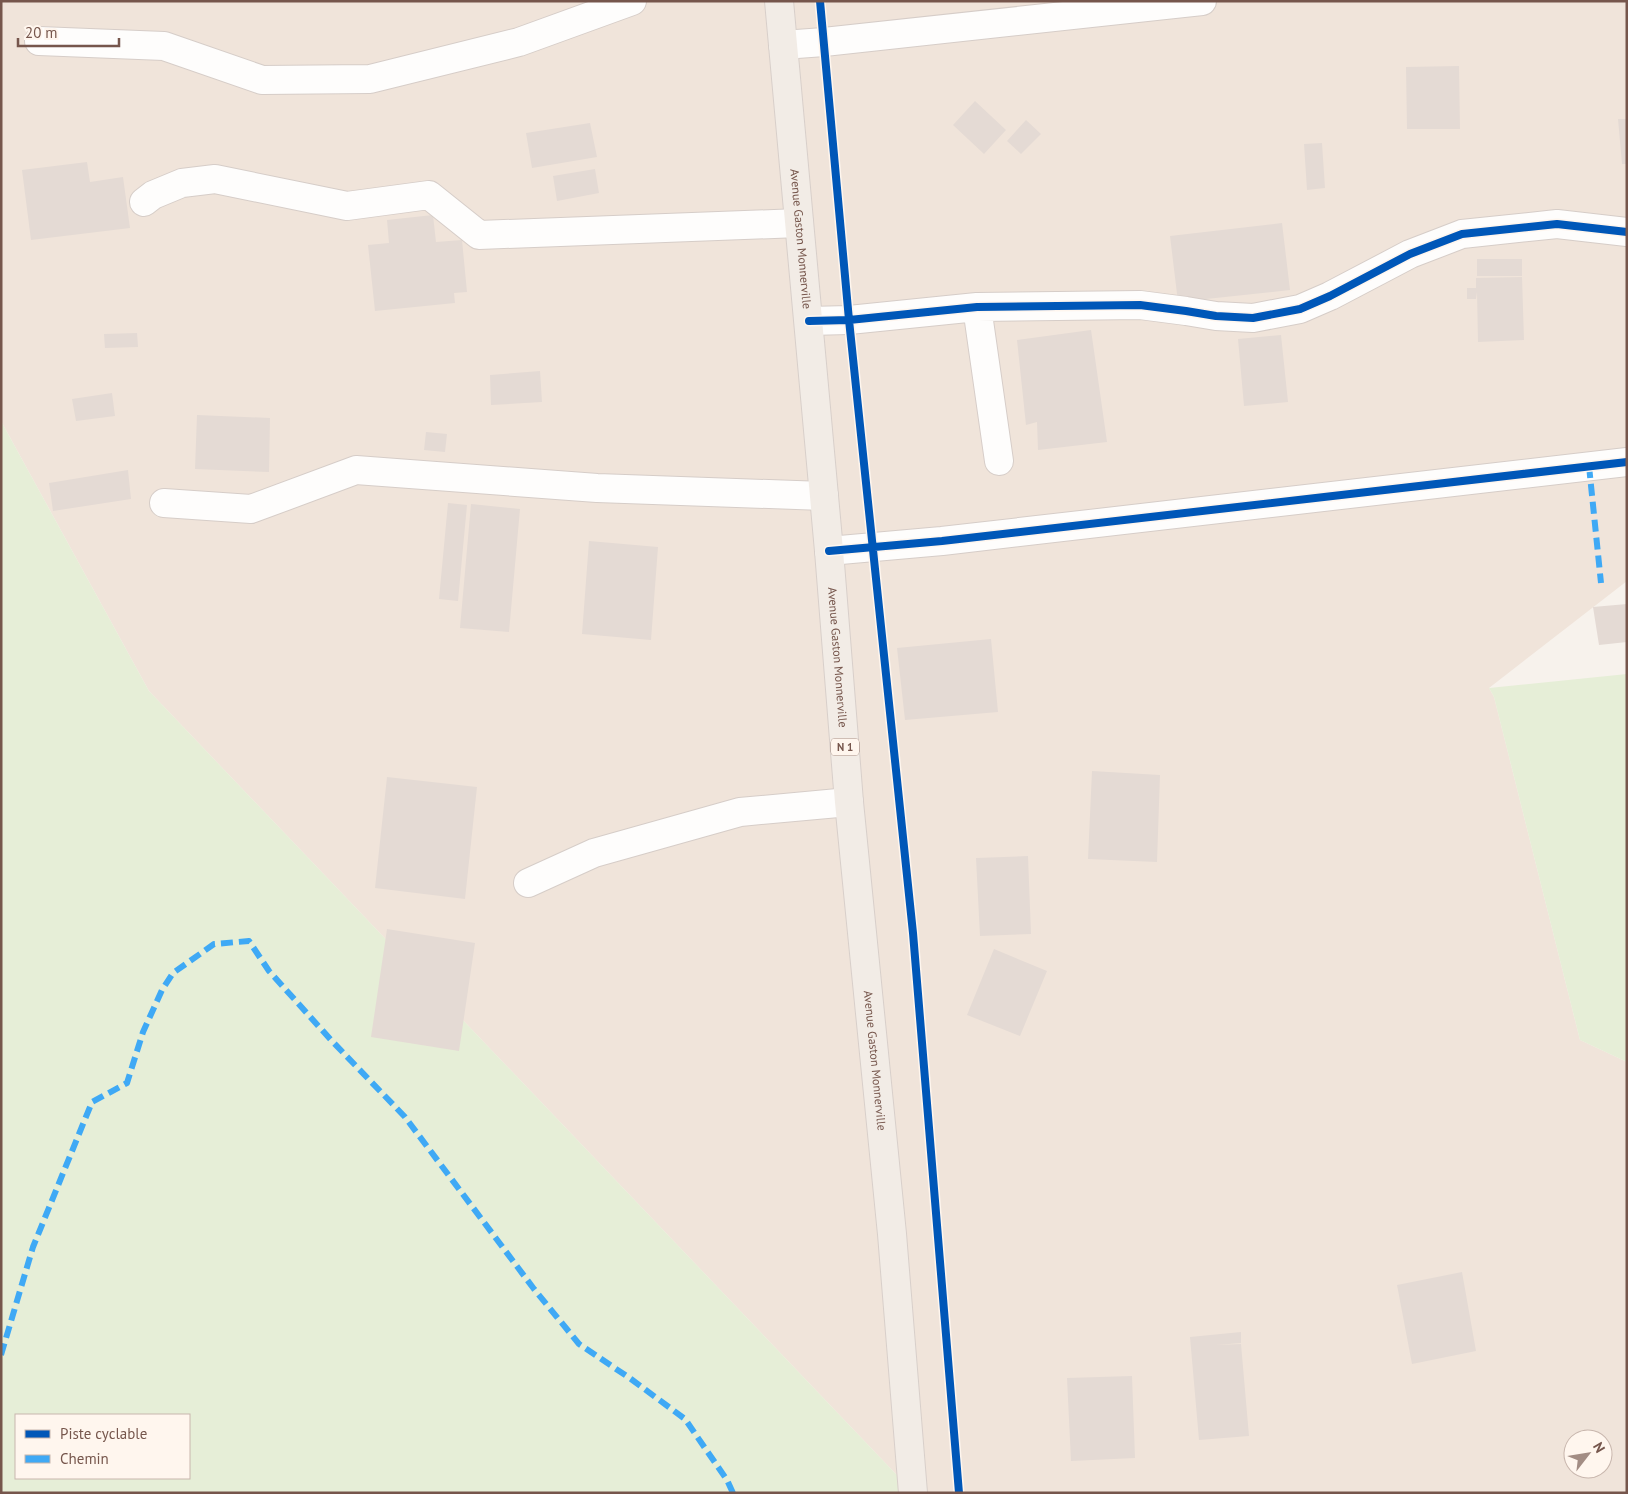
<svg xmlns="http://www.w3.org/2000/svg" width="1628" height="1494" font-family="'PT Sans',sans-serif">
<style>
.residential{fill:#f0e4da;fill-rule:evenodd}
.green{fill:#e6eed7;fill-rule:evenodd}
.building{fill:#e4dad4}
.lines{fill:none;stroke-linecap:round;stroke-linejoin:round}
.minor-casing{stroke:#d6cdc8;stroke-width:30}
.major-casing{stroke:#d8cfca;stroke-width:30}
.minor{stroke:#fefdfc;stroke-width:28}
.major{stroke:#f2ece6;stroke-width:28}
.quiet{stroke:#3fa9f5;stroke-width:6;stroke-dasharray:12 6;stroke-linecap:butt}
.cycleway-casing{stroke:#fff6ee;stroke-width:11}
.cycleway{stroke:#0057b8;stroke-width:8}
.labels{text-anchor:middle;stroke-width:4;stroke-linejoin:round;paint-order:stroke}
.shield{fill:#fff6ee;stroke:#9f867d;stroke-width:1}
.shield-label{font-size:11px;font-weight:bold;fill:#76564c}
.street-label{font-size:12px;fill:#76564c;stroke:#fff6ee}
</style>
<rect width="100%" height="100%" fill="#f7f2ec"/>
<path class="residential" d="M 1,1 L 1627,1 L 1627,581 L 1489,688 L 1494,697 L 1580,1040 L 1627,1062 L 1627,1493 L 914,1493 L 149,691 L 1,421 ZM 1573,1439 L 1603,1439 L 1603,1469 L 1573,1469 Z"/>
<path class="green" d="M 1,421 L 149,691 L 914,1493 L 1,1493 ZM 16,1415 L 189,1415 L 189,1478 L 16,1478 Z
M 1627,674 L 1627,1062 L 1580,1040 L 1494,697 L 1489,688 Z"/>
<path class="building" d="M 1459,66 L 1460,129 L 1407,129 L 1406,67 Z
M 975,101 L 1006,130 L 984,154 L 953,125 Z
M 1618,119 L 1627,119 L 1627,164 L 1622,164 Z
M 1026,120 L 1041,134 L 1021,154 L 1007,141 Z
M 590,123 L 597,157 L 532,168 L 526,133 Z
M 1322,143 L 1325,188 L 1307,190 L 1304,144 Z
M 87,162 L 90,182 L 123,177 L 130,228 L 31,240 L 22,170 Z
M 595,169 L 599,193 L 557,201 L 553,176 Z
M 433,215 L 436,242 L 462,240 L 467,292 L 454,293 L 455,303 L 375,311 L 368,245 L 389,243 L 387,220 Z
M 1282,223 L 1290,290 L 1178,302 L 1170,236 Z
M 1477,259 L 1522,259 L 1522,276 L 1477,276 Z
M 1522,277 L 1524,340 L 1478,342 L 1477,292 L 1476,299 L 1467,299 L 1467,288 L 1476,288 L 1476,278 Z
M 1091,330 L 1107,442 L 1038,450 L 1037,422 L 1026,425 L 1017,340 Z
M 137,333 L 138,347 L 105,348 L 104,334 Z
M 1281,335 L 1288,402 L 1244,406 L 1238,339 Z
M 540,371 L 542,402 L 491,405 L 490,375 Z
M 112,393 L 115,416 L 76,421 L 72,399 Z
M 197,415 L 270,418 L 269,472 L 195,469 Z
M 426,432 L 447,434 L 445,452 L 424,450 Z
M 128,470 L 131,499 L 53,511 L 49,483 Z
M 448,503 L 467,505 L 458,601 L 439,599 Z
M 471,504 L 520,509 L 509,632 L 460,628 Z
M 589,541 L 658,547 L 651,640 L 582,634 Z
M 1627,604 L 1627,642 L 1599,645 L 1593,607 Z
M 991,639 L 998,712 L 905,720 L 897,648 Z
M 1092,771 L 1160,775 L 1157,862 L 1088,859 Z
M 387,777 L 477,787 L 465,899 L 375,888 Z
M 1028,856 L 1031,934 L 980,936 L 976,858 Z
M 387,929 L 475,943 L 459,1051 L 371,1037 Z
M 994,949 L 1047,971 L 1020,1036 L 967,1015 Z
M 1462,1272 L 1476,1351 L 1412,1364 L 1397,1285 Z
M 1241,1332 L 1241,1343 L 1216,1345 L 1241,1344 L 1249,1436 L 1199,1440 L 1190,1337 Z
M 1132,1376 L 1135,1458 L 1071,1461 L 1067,1378 Z"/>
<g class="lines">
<g class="minor-casing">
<path id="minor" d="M 39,41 L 164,46 L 262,80 L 370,79 L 519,42 L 632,1
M 783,45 L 824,42 L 1202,1
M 144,202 L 153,195 L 182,183 L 215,179 L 347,206 L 429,195 L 479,235 L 799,223
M 977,307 L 999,461
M 809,321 L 849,320 L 977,307 L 1140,305 L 1186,311 L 1216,316 L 1253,318 L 1300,309 L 1330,296 L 1410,254 L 1462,234 L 1557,224 L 1627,232
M 164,503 L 251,509 L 356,470 L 597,488 L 824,496
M 829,551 L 942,541 L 1627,462
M 528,883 L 594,853 L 740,812 L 849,802"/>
</g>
<g class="major-casing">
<g id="major">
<path id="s1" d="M 779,1 L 829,551 L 849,802 L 892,1234 L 913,1493"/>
</g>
</g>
<use href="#minor" class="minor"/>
<use href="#major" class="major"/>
<path class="quiet" d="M 1589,466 L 1601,583
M 1,1355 L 33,1247 L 92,1102 L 127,1083 L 143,1032 L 162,990 L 173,973 L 214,944 L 249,941 L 269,971 L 331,1040 L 405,1117 L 534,1289 L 579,1344 L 631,1379 L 685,1419 L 727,1480 L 733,1493"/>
<g class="cycleway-casing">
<path id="cycleway" d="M 820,1 L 849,320 L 913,933 L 959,1493
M 809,321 L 849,320 L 977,307 L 1140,305 L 1186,311 L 1216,316 L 1253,318 L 1300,309 L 1330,296 L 1410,254 L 1462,234 L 1557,224 L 1627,232
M 829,551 L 942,541 L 1627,462"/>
</g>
<use href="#cycleway" class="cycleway"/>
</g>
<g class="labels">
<rect class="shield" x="831" y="738.5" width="28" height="17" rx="4"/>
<g class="shield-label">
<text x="845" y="751">N 1</text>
</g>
<g class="street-label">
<text dy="4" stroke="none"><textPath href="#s1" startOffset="239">Avenue Gaston Monnerville</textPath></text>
<text dy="4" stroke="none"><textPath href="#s1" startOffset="659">Avenue Gaston Monnerville</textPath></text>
<text dy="4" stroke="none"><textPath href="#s1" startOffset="1064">Avenue Gaston Monnerville</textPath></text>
</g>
</g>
<rect width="1628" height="1494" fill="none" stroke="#76564c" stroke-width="5"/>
<rect x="15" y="1414" width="175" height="65" fill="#fff6ee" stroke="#c8b6ad"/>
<rect x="25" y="1430" width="25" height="8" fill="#0057b8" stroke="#c8b6ad"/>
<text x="60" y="1439" font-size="15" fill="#76564c">Piste cyclable</text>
<rect x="25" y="1455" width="25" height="8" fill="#3fa9f5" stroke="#c8b6ad"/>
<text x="60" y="1464" font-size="15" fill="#76564c">Chemin</text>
<g transform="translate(1588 1454) rotate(59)"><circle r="24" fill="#fff6ee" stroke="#c8b6ad"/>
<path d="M0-4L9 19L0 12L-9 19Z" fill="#a38d84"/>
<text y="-8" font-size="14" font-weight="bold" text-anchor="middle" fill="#76564c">N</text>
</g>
<path d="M18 38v8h101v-8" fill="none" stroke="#76564c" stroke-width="2.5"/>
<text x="25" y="38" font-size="15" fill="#76564c" stroke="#fff6ee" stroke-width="4" paint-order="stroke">20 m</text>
</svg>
